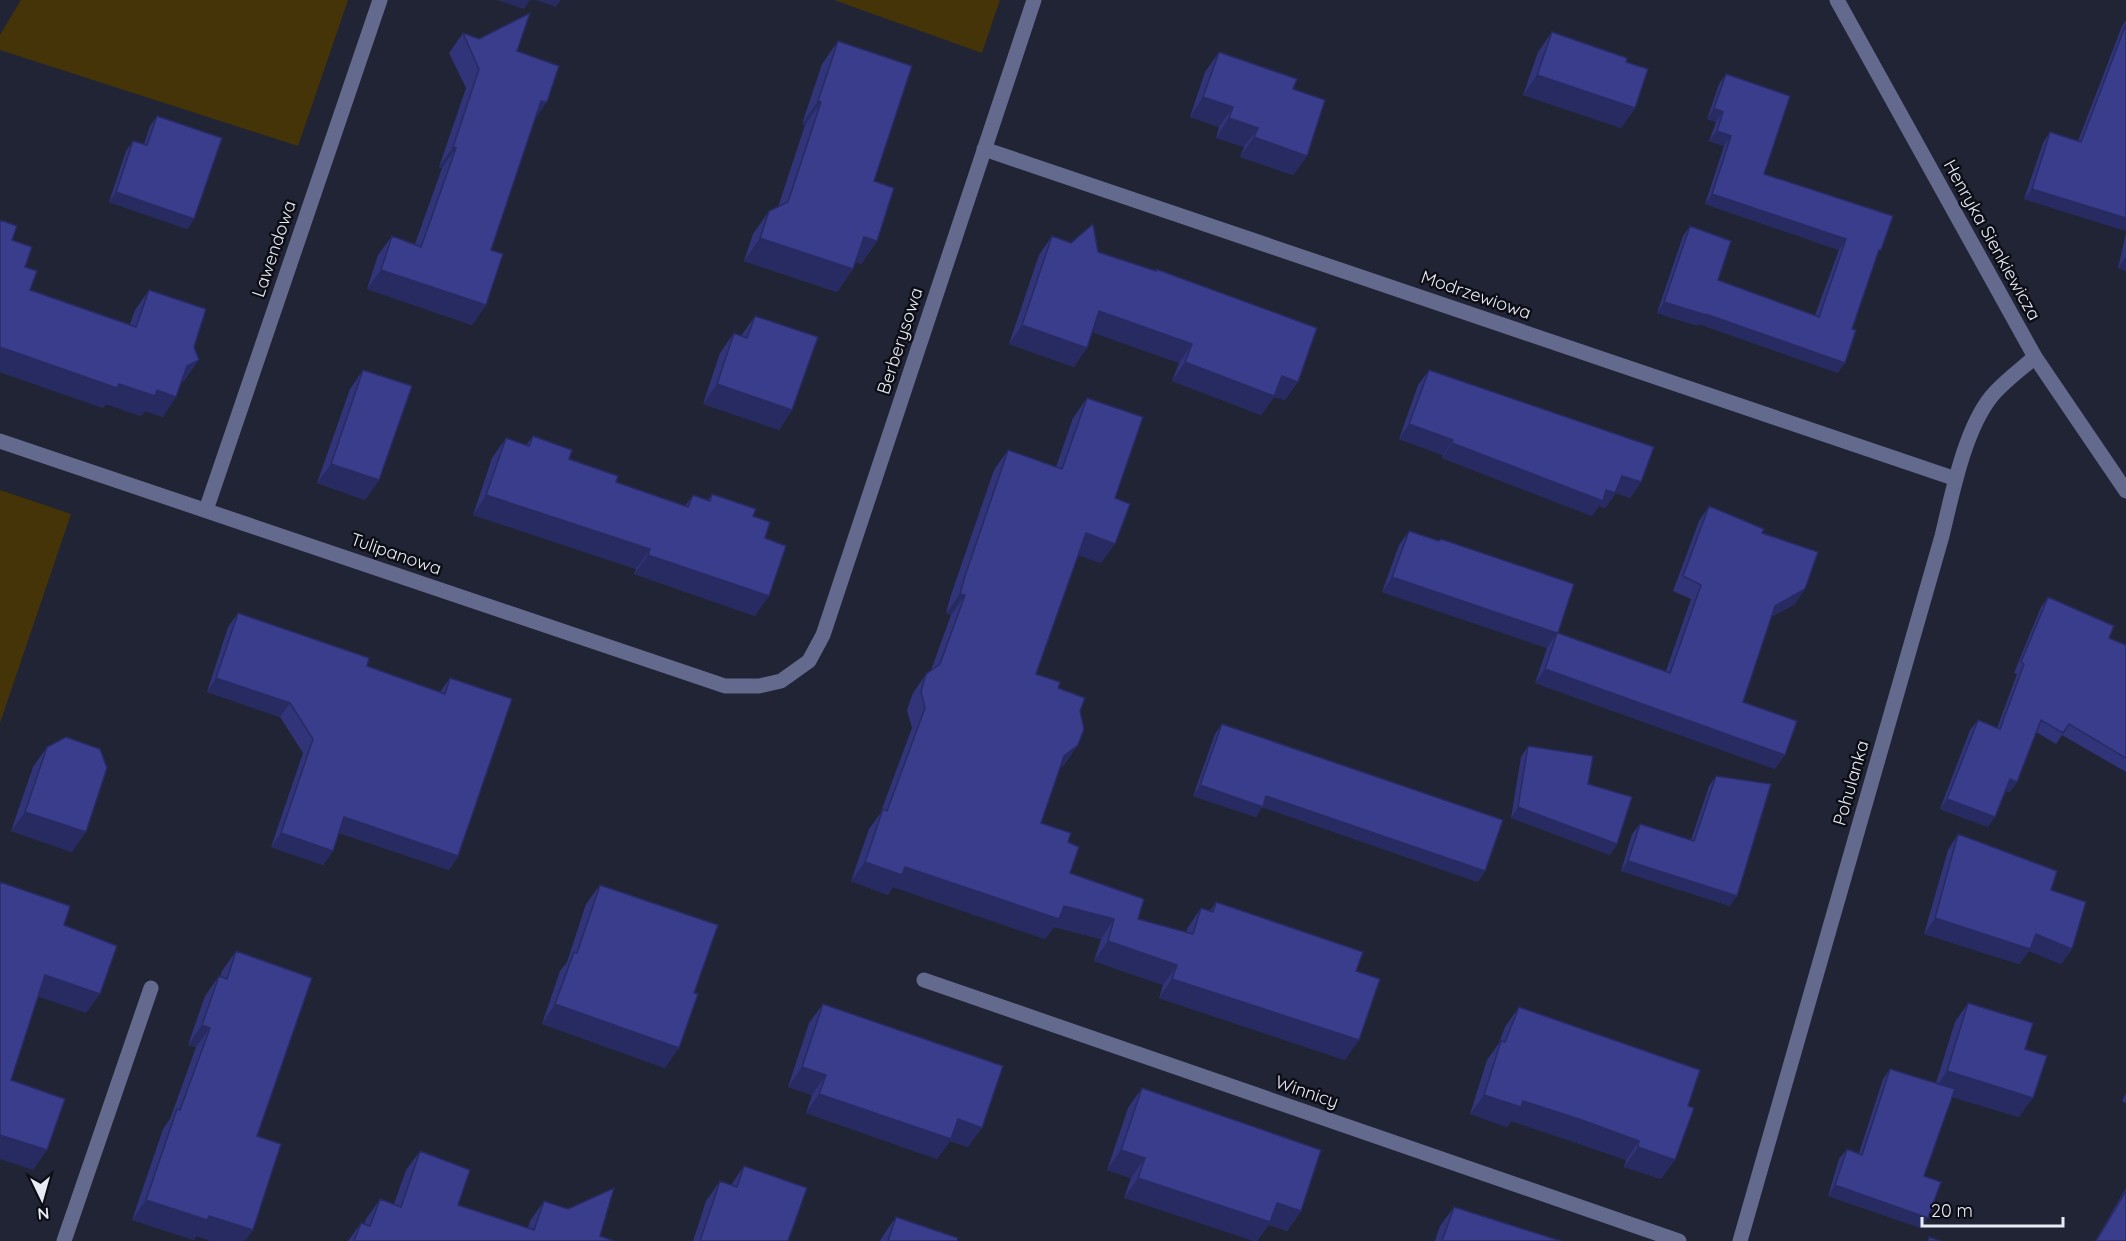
<svg xmlns="http://www.w3.org/2000/svg" width="2126" height="1241" font-family="Quicksand,sans-serif">
<style>
.grass{fill:#443408}
.lines{fill:none;stroke-linecap:round;stroke-linejoin:round}
.service{stroke:#636a8e;stroke-width:15}
.minor{stroke:#636a8e;stroke-width:15}
.tertiary{stroke:#636a8e;stroke-width:15}
.wall{fill:#313478}
.shaded-wall{fill:#282b62}
.building{fill:#393d8c;stroke:#282b62;stroke-width:1.5}
.labels{text-anchor:middle;stroke-width:5;stroke-linejoin:round;paint-order:stroke}
.street-label{font-size:18px;fill:#e8ebf6;stroke:#0c0d15}
</style>
<rect width="100%" height="100%" fill="#212434"/>
<path class="grass" d="M 21,0 L 348,0 L 298,146 L 0,50 L 0,35 Z
M 834,0 L 1000,0 L 982,53 Z
M 0,490 L 71,514 L 0,723 Z"/>
<g class="lines">
<path class="service" d="M 64,1241 L 151,988"/>
<path class="minor" d="M 984,149 L 1956,479
M 0,441 L 725,686 L 759,686 L 781,681 L 809,661 L 823,635 L 1034,0
M 206,510 L 380,0
M 924,980 L 1679,1241
M 1740,1241 L 1942,536 C 1952,495 1964,431 1991,397 C 2003,382 2020,370 2035,357"/>
<path class="tertiary" d="M 1837,0 L 2035,357 L 2126,491"/>
</g>
<path class="wall" d="M 2126,20 L 2126,231 L 2024,199 L 2043,143 L 2050,132 L 2078,141 L 2122,26 Z
M 1552,32 L 1626,62 L 1635,108 L 1621,128 L 1523,95 L 1538,52 Z
M 463,33 L 517,51 L 534,121 L 491,250 L 486,305 L 472,325 L 367,289 L 378,255 L 392,236 L 415,244 L 442,168 L 439,167 L 466,88 L 449,53 Z
M 838,41 L 874,181 L 877,241 L 861,264 L 856,262 L 853,269 L 837,292 L 744,261 L 753,234 L 769,211 L 778,207 L 805,125 L 802,124 L 822,64 Z
M 1219,52 L 1293,89 L 1307,156 L 1293,175 L 1240,157 L 1244,147 L 1216,138 L 1219,127 L 1190,117 L 1205,72 Z
M 1726,74 L 1764,174 L 1876,258 L 1838,373 L 1699,324 L 1698,326 L 1657,313 L 1683,236 L 1690,226 L 1718,280 L 1815,315 L 1839,250 L 1705,204 L 1724,146 L 1709,141 L 1716,122 L 1707,119 L 1719,84 Z
M 157,116 L 194,219 L 187,229 L 109,202 L 126,151 L 133,141 L 144,144 L 150,126 Z
M 2126,233 L 2126,271 L 2118,268 Z
M 1052,236 L 1098,252 L 1298,382 L 1285,400 L 1274,397 L 1261,415 L 1172,381 L 1179,363 L 1092,332 L 1074,367 L 1009,344 L 1039,255 Z
M 12,240 L 25,267 L 30,290 L 130,324 L 135,310 L 149,290 L 194,347 L 185,380 L 182,382 L 163,417 L 145,411 L 141,416 L 106,404 L 103,408 L 0,372 Z
M 755,316 L 792,410 L 779,430 L 703,404 L 720,353 L 734,333 L 741,336 Z
M 363,370 L 379,480 L 365,500 L 317,483 L 350,389 Z
M 1429,370 L 1641,482 L 1630,498 L 1616,493 L 1605,508 L 1599,506 L 1592,516 L 1442,458 L 1443,455 L 1399,439 L 1418,385 Z
M 1087,398 L 1115,498 L 1101,563 L 1078,555 L 1036,674 L 1058,688 L 1080,711 L 1078,745 L 1064,765 L 1059,768 L 1041,823 L 1068,842 L 1070,873 L 1138,919 L 1186,932 L 1188,927 L 1201,908 L 1210,911 L 1216,902 L 1356,971 L 1345,1060 L 1159,998 L 1163,985 L 1094,961 L 1101,939 L 1054,927 L 1045,939 L 893,887 L 888,895 L 851,881 L 869,829 L 880,814 L 912,728 L 907,710 L 913,693 L 926,674 L 931,670 L 951,615 L 946,613 L 951,595 L 994,470 L 1008,450 L 1056,467 L 1073,418 Z
M 533,436 L 569,459 L 616,482 L 685,506 L 693,495 L 707,501 L 712,494 L 753,516 L 765,538 L 755,616 L 634,574 L 636,569 L 473,515 L 492,458 L 506,438 L 526,445 Z
M 1709,506 L 1762,533 L 1795,604 L 1771,617 L 1743,702 L 1775,769 L 1535,683 L 1547,648 L 1382,592 L 1399,545 L 1409,531 L 1558,633 L 1666,671 L 1691,599 L 1673,591 L 1699,521 Z
M 2048,597 L 2109,638 L 2126,645 L 2126,772 L 2062,735 L 2056,744 L 2036,732 L 2017,782 L 2010,792 L 2005,791 L 1988,827 L 1940,809 L 1970,730 L 1978,720 L 1997,728 L 2017,674 L 2014,673 L 2041,607 Z
M 238,613 L 367,666 L 440,692 L 450,678 L 458,856 L 449,870 L 339,833 L 333,851 L 323,865 L 271,847 L 303,753 L 280,717 L 207,692 L 228,627 Z
M 1222,724 L 1485,871 L 1478,882 L 1262,807 L 1256,817 L 1193,796 L 1215,734 Z
M 1528,746 L 1588,784 L 1610,855 L 1511,818 L 1521,757 Z
M 47,747 L 72,852 L 11,831 L 33,767 Z
M 1716,776 L 1730,906 L 1621,871 L 1632,834 L 1640,824 L 1691,840 L 1709,786 Z
M 1958,834 L 2051,890 L 2072,949 L 2061,964 L 2029,951 L 2019,964 L 1924,934 L 1948,850 Z
M 600,885 L 665,1068 L 542,1024 L 560,971 L 567,962 L 586,904 Z
M 236,951 L 196,1236 L 194,1240 L 132,1220 L 163,1129 L 170,1119 L 196,1047 L 188,1045 L 205,996 L 219,976 L 220,977 L 222,971 Z
M 1968,1003 L 2025,1049 L 2019,1117 L 1952,1097 L 1924,1176 L 1921,1228 L 1828,1196 L 1839,1159 L 1847,1149 L 1859,1153 L 1883,1079 L 1890,1069 L 1936,1083 L 1955,1022 Z
M 823,1004 L 968,1147 L 950,1141 L 937,1159 L 806,1113 L 812,1095 L 788,1087 L 809,1023 Z
M 1519,1007 L 1700,1070 L 1661,1179 L 1624,1167 L 1626,1160 L 1568,1140 L 1511,1121 L 1507,1127 L 1470,1114 L 1487,1060 L 1499,1043 L 1505,1027 Z
M 1142,1088 L 1301,1211 L 1287,1231 L 1269,1225 L 1124,1198 L 1131,1178 L 1107,1170 L 1128,1108 Z
M 2126,1093 L 2126,1103 L 2122,1101 Z
M 420,1151 L 458,1205 L 528,1228 L 530,1221 L 544,1201 L 600,1236 L 614,1241 L 348,1241 L 361,1223 L 364,1224 L 366,1219 L 380,1199 L 394,1204 L 406,1170 Z
M 744,1166 L 788,1241 L 693,1241 L 706,1201 L 720,1181 L 731,1185 Z
M 2126,1188 L 2126,1241 L 2095,1241 Z
M 1454,1207 L 1561,1241 L 1435,1241 L 1440,1226 Z
M 896,1217 L 957,1241 L 880,1241 L 882,1237 Z"/>
<path class="shaded-wall" d="M 497,0 L 530,0 L 524,9 Z
M 535,0 L 561,0 L 556,7 Z
M 1537,75 L 1635,108 L 1621,128 L 1523,95 Z
M 1203,97 L 1233,107 L 1219,127 L 1190,117 Z
M 541,101 L 547,102 L 533,122 Z
M 818,101 L 821,102 L 805,125 L 802,124 Z
M 1714,108 L 1723,112 L 1716,122 L 1707,119 Z
M 1229,118 L 1258,128 L 1244,147 L 1216,138 Z
M 1717,131 L 1731,136 L 1724,146 L 1709,141 Z
M 1254,137 L 1307,156 L 1293,175 L 1240,157 Z
M 453,147 L 456,148 L 442,168 L 439,167 Z
M 2032,189 L 2126,218 L 2126,231 L 2024,199 Z
M 116,192 L 194,219 L 187,229 L 109,202 Z
M 1712,194 L 1846,239 L 1839,250 L 1705,204 Z
M 864,237 L 877,241 L 861,264 L 848,260 Z
M 760,238 L 853,269 L 837,292 L 744,261 Z
M 2125,258 L 2126,259 L 2126,271 L 2118,268 Z
M 381,270 L 486,305 L 472,325 L 367,289 Z
M 1664,302 L 1706,314 L 1845,363 L 1838,373 L 1699,324 L 1698,326 L 1657,313 Z
M 1099,311 L 1192,344 L 1179,363 L 1086,330 Z
M 1022,325 L 1087,348 L 1074,367 L 1009,344 Z
M 0,347 L 119,384 L 157,390 L 176,397 L 163,417 L 145,411 L 141,416 L 106,404 L 103,408 L 0,372 Z
M 199,360 L 185,380 L 173,386 L 187,366 Z
M 1185,362 L 1282,376 L 1298,382 L 1285,400 L 1274,397 L 1261,415 L 1172,381 Z
M 717,384 L 792,410 L 779,430 L 703,404 Z
M 1409,424 L 1453,440 L 1443,455 L 1399,439 Z
M 1452,443 L 1606,490 L 1615,493 L 1605,508 L 1599,506 L 1592,516 L 1442,458 Z
M 331,464 L 379,480 L 365,500 L 317,483 Z
M 1622,476 L 1641,482 L 1630,498 L 1611,491 Z
M 486,495 L 650,549 L 636,569 L 473,515 Z
M 1086,533 L 1115,544 L 1101,563 L 1072,553 Z
M 648,555 L 769,596 L 755,616 L 634,574 Z
M 1392,577 L 1557,633 L 1547,648 L 1382,592 Z
M 1805,589 L 1795,604 L 1765,620 L 1775,606 Z
M 960,594 L 965,595 L 951,615 L 946,613 Z
M 1545,669 L 1785,755 L 1775,769 L 1535,683 Z
M 216,678 L 290,703 L 280,717 L 207,692 Z
M 1078,745 L 1064,765 L 1050,776 L 1064,756 Z
M 2010,779 L 2017,782 L 2010,792 L 2003,790 Z
M 1200,785 L 1266,796 L 1485,871 L 1478,882 L 1262,807 L 1256,817 L 1193,796 Z
M 1947,799 L 1995,817 L 1988,827 L 1940,809 Z
M 1518,807 L 1617,844 L 1610,855 L 1511,818 Z
M 25,812 L 86,832 L 72,852 L 11,831 Z
M 344,817 L 458,856 L 449,870 L 334,831 Z
M 281,833 L 333,851 L 323,865 L 271,847 Z
M 1628,861 L 1737,896 L 1730,906 L 1621,871 Z
M 865,862 L 905,867 L 1114,919 L 1101,939 L 1054,927 L 1045,939 L 893,887 L 888,895 L 851,881 Z
M 1935,918 L 2036,934 L 2072,949 L 2061,964 L 2029,951 L 2019,964 L 1924,934 Z
M 1108,941 L 1177,965 L 1163,985 L 1094,961 Z
M 45,975 L 100,994 L 86,1013 L 31,994 Z
M 1172,979 L 1359,1040 L 1345,1060 L 1159,998 Z
M 555,1004 L 679,1048 L 665,1068 L 542,1024 Z
M 202,1025 L 210,1028 L 196,1047 L 188,1045 Z
M 802,1067 L 826,1075 L 812,1095 L 788,1087 Z
M 1947,1071 L 2033,1098 L 2019,1117 L 1933,1091 Z
M 819,1094 L 958,1119 L 982,1128 L 968,1147 L 950,1141 L 937,1159 L 806,1113 Z
M 1484,1095 L 1523,1101 L 1582,1120 L 1639,1141 L 1626,1160 L 1568,1140 L 1511,1121 L 1507,1127 L 1470,1114 Z
M 0,1135 L 47,1150 L 33,1170 L 0,1159 Z
M 1638,1147 L 1675,1160 L 1661,1179 L 1624,1167 Z
M 1121,1150 L 1145,1158 L 1131,1178 L 1107,1170 Z
M 1138,1178 L 1277,1203 L 1301,1211 L 1287,1231 L 1269,1225 L 1257,1241 L 1253,1241 L 1124,1198 Z
M 1835,1185 L 1928,1218 L 1921,1228 L 1828,1196 Z
M 146,1200 L 209,1216 L 253,1230 L 245,1241 L 210,1241 L 196,1236 L 194,1240 L 132,1220 Z"/>
<path class="building" d="M 530,13 L 517,51 L 559,66 L 547,102 L 541,101 L 491,250 L 503,254 L 486,305 L 381,270 L 392,236 L 421,247 L 456,148 L 453,147 L 479,69 L 463,33 L 479,39 Z
M 2126,24 L 2126,218 L 2032,189 L 2050,132 L 2081,142 Z
M 1552,32 L 1627,58 L 1626,62 L 1648,69 L 1635,108 L 1537,75 Z
M 838,41 L 912,66 L 874,181 L 894,188 L 877,241 L 864,237 L 853,269 L 760,238 L 769,211 L 788,202 L 821,102 L 818,101 Z
M 1219,52 L 1297,79 L 1293,89 L 1325,100 L 1307,156 L 1254,137 L 1258,128 L 1229,118 L 1233,107 L 1203,97 Z
M 1726,74 L 1790,96 L 1764,174 L 1893,216 L 1881,250 L 1879,250 L 1852,329 L 1856,330 L 1845,363 L 1706,314 L 1706,315 L 1664,302 L 1690,226 L 1731,241 L 1718,280 L 1819,317 L 1846,239 L 1712,194 L 1731,136 L 1717,131 L 1723,112 L 1714,108 Z
M 157,116 L 222,138 L 194,219 L 116,192 L 133,141 L 147,145 Z
M 0,220 L 17,226 L 12,240 L 32,247 L 25,267 L 37,271 L 30,290 L 136,327 L 149,290 L 206,309 L 194,347 L 199,360 L 187,366 L 176,397 L 157,390 L 155,396 L 119,384 L 117,388 L 0,347 Z
M 1093,224 L 1098,252 L 1156,271 L 1156,269 L 1317,328 L 1298,382 L 1282,376 L 1274,396 L 1185,362 L 1192,344 L 1099,311 L 1087,348 L 1022,325 L 1052,236 L 1071,243 Z
M 755,316 L 818,337 L 792,410 L 717,384 L 734,333 L 747,338 Z
M 363,370 L 412,386 L 379,480 L 331,464 Z
M 1429,370 L 1654,447 L 1641,482 L 1622,476 L 1615,493 L 1606,490 L 1603,501 L 1452,443 L 1453,440 L 1409,424 Z
M 1087,398 L 1143,417 L 1115,498 L 1130,504 L 1115,544 L 1086,533 L 1036,674 L 1060,682 L 1058,688 L 1085,698 L 1080,711 L 1084,729 L 1078,745 L 1064,756 L 1041,823 L 1071,833 L 1068,842 L 1079,847 L 1070,873 L 1144,899 L 1138,919 L 1193,934 L 1201,908 L 1213,912 L 1216,902 L 1363,952 L 1356,971 L 1380,979 L 1359,1040 L 1172,979 L 1177,965 L 1108,941 L 1114,919 L 1064,906 L 1059,919 L 905,867 L 902,875 L 865,862 L 883,809 L 887,811 L 925,708 L 921,691 L 926,674 L 940,664 L 965,595 L 960,594 L 965,576 L 1008,450 L 1062,469 Z
M 533,436 L 572,450 L 569,459 L 618,476 L 616,482 L 688,507 L 693,495 L 710,501 L 712,494 L 756,509 L 753,516 L 770,522 L 765,538 L 786,546 L 769,596 L 648,555 L 650,549 L 486,495 L 506,438 L 529,446 Z
M 1709,506 L 1764,529 L 1762,533 L 1818,552 L 1805,589 L 1775,606 L 1743,702 L 1797,721 L 1785,755 L 1545,669 L 1557,633 L 1392,577 L 1409,531 L 1439,541 L 1441,539 L 1574,584 L 1558,633 L 1670,673 L 1701,585 L 1683,576 Z
M 2048,597 L 2114,626 L 2109,638 L 2126,645 L 2126,758 L 2069,724 L 2063,733 L 2041,720 L 2017,782 L 2010,779 L 1995,817 L 1947,799 L 1978,720 L 2000,729 L 2024,664 L 2021,662 Z
M 238,613 L 369,658 L 367,666 L 445,694 L 450,678 L 512,699 L 458,856 L 344,817 L 333,851 L 281,833 L 313,739 L 290,703 L 216,678 Z
M 1222,724 L 1503,820 L 1485,871 L 1266,796 L 1263,807 L 1200,785 Z
M 66,737 L 100,749 L 107,768 L 86,832 L 25,812 L 47,747 Z
M 1528,746 L 1593,756 L 1588,784 L 1632,797 L 1617,844 L 1518,807 Z
M 1716,776 L 1771,784 L 1737,896 L 1628,861 L 1640,824 L 1694,841 Z
M 1958,834 L 2057,871 L 2051,890 L 2086,902 L 2072,949 L 2036,934 L 2030,949 L 1935,918 Z
M 0,882 L 70,906 L 64,925 L 117,946 L 100,994 L 45,975 L 11,1080 L 65,1099 L 47,1150 L 0,1135 Z
M 600,885 L 718,925 L 694,993 L 698,994 L 679,1048 L 555,1004 L 574,952 L 577,953 Z
M 236,951 L 312,978 L 257,1136 L 281,1144 L 253,1230 L 209,1216 L 207,1220 L 146,1200 L 177,1109 L 180,1110 L 210,1028 L 202,1025 L 219,976 L 227,979 Z
M 1968,1003 L 2033,1023 L 2025,1049 L 2047,1056 L 2033,1098 L 1947,1071 Z
M 823,1004 L 1003,1066 L 982,1128 L 958,1119 L 951,1139 L 819,1094 L 826,1075 L 802,1067 Z
M 1519,1007 L 1700,1070 L 1688,1106 L 1694,1108 L 1675,1160 L 1638,1147 L 1639,1141 L 1582,1120 L 1523,1101 L 1521,1107 L 1484,1095 L 1501,1041 L 1505,1042 Z
M 1890,1069 L 1955,1089 L 1924,1176 L 1941,1182 L 1928,1218 L 1835,1185 L 1847,1149 L 1862,1155 Z
M 1142,1088 L 1321,1150 L 1301,1211 L 1277,1203 L 1270,1222 L 1138,1178 L 1145,1158 L 1121,1150 Z
M 420,1151 L 470,1170 L 458,1205 L 534,1230 L 544,1201 L 568,1209 L 614,1188 L 600,1236 L 614,1241 L 354,1241 L 361,1223 L 370,1226 L 380,1199 L 401,1207 Z
M 744,1166 L 807,1188 L 788,1241 L 700,1241 L 720,1181 L 737,1187 Z
M 2126,1191 L 2126,1241 L 2096,1241 Z
M 1454,1207 L 1561,1241 L 1442,1241 Z
M 896,1217 L 958,1238 L 957,1241 L 888,1241 Z
M 1929,1237 L 1940,1241 L 1928,1241 Z"/>
<g class="labels">
<g class="street-label">
<text transform="translate(1992 240) rotate(61)" y="6">Henryka Sienkiewicza</text>
<text transform="translate(274 249) rotate(-71)" y="6">Lawendowa</text>
<text transform="translate(1476 295) rotate(19)" y="6">Modrzewiowa</text>
<text transform="translate(900 341) rotate(-72)" y="6">Berberysowa</text>
<text transform="translate(396 554) rotate(19)" y="6">Tulipanowa</text>
<text transform="translate(1851 783) rotate(-74)" y="6">Pohulanka</text>
<text transform="translate(1307 1092) rotate(19)" y="6">Winnicy</text>
</g>
</g>
<g transform="translate(42 1199) rotate(175)" stroke="#0c0d15" stroke-width="4.5" paint-order="stroke">
<path d="M0-4.5L10 22L0 15L-10 22Z" fill="#e8ebf6"/>
<text y="-9" font-size="16" font-weight="bold" text-anchor="middle" fill="#e8ebf6">N</text>
</g>
<path d="M1922 1217v9h141v-9" fill="none" stroke="#e8ebf6" stroke-width="3"/>
<text x="1931" y="1217" font-size="18" fill="#e8ebf6" stroke="#0c0d15" stroke-width="4.5" paint-order="stroke">20 m</text>
</svg>
